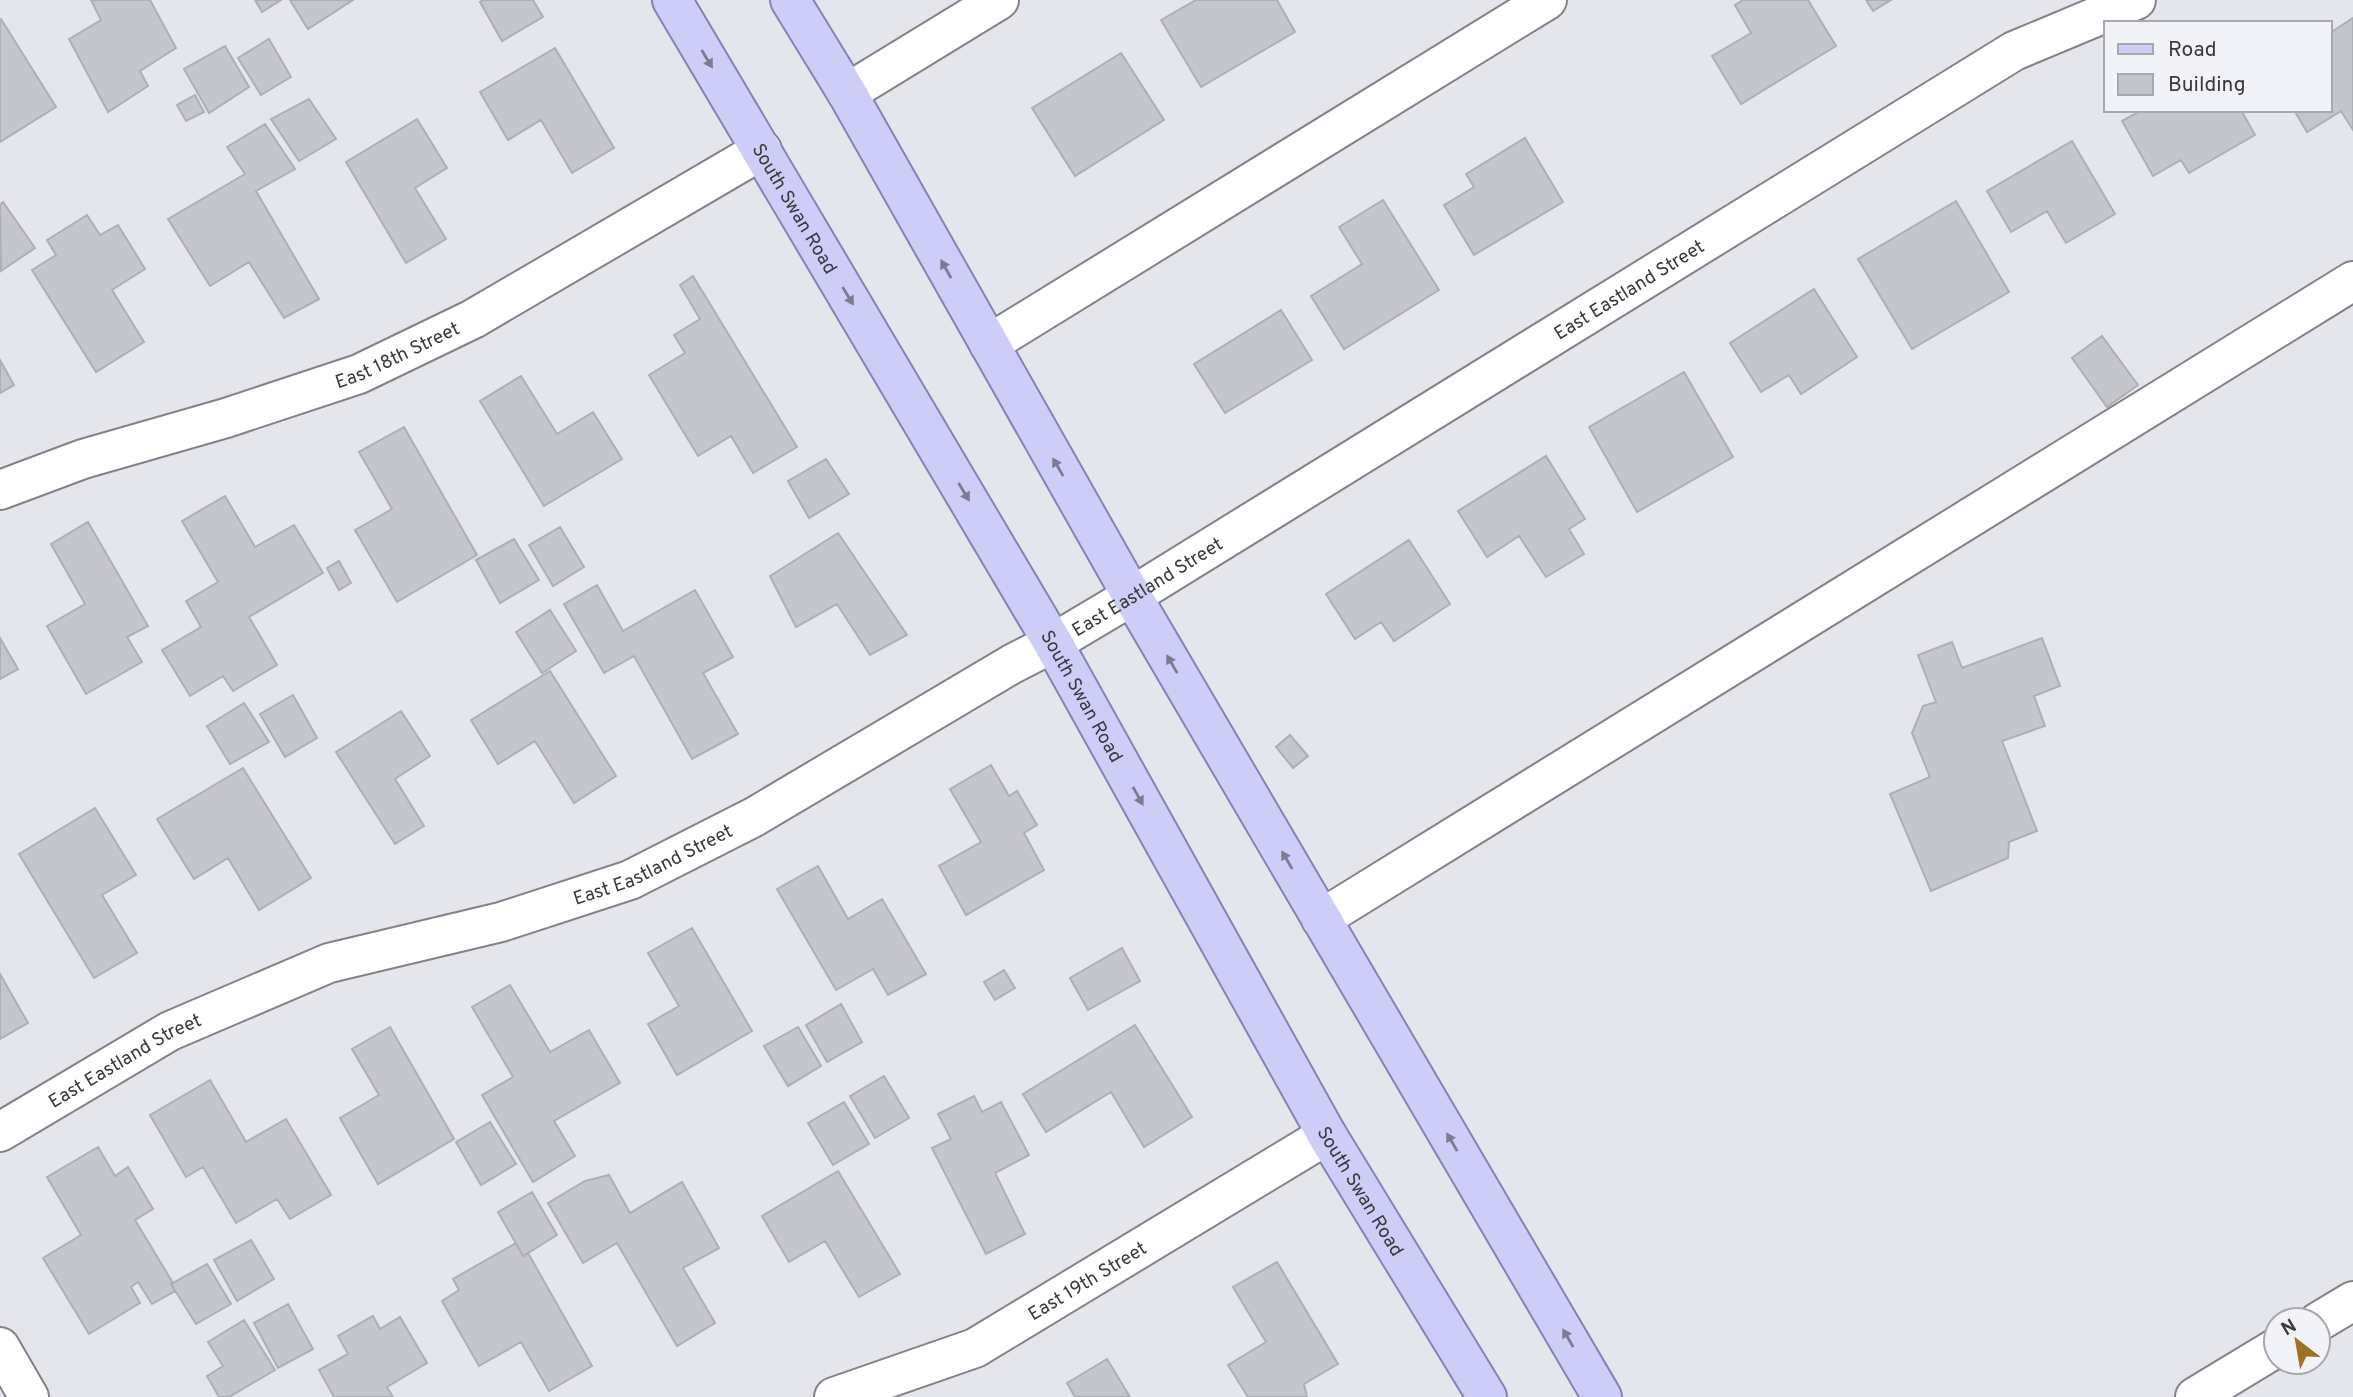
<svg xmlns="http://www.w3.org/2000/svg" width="2353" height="1397" font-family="Overpass,sans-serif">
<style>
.building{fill:#c5c5cc;stroke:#aeafb5;stroke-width:2}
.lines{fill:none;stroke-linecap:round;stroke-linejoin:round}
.minor-casing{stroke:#828288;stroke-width:42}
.major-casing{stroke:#8384b4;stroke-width:42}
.minor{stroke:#fff;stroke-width:38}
.major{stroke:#cdcdf8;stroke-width:38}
.oneway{fill:#7c7c91}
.labels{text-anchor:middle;stroke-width:5;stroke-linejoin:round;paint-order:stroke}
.street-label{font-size:19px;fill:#3a3a3d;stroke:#f2f3f9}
</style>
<rect width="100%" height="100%" fill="#e5e6ec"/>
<path class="building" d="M 91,0 L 150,0 L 176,48 L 140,71 L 148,86 L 108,112 L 69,39 L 101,20 Z
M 255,0 L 281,0 L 262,12 Z
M 290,0 L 353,0 L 308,29 Z
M 483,0 L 533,0 L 543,17 L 502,41 L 480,2 Z
M 1196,0 L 1277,0 L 1295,32 L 1201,87 L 1161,20 Z
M 1743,0 L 1808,0 L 1836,46 L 1741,104 L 1712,56 L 1751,33 L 1735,5 Z
M 1866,0 L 1891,0 L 1873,11 Z
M 2353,18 L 2353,130 L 2341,111 L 2307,132 L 2294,110 L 2330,110 L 2330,33 Z
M 1,19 L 56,107 L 0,142 L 0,20 Z
M 269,39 L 291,77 L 261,95 L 238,58 Z
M 225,46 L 249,87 L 209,113 L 184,69 Z
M 555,48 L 614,148 L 572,173 L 541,120 L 508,140 L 480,92 Z
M 1121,53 L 1164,120 L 1075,176 L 1032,108 Z
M 195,95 L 204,112 L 186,121 L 177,105 Z
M 309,99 L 336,139 L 299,161 L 271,119 Z
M 2142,110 L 2241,110 L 2255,135 L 2189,173 L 2181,160 L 2153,176 L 2122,121 Z
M 417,119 L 447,168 L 415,188 L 446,239 L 406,263 L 346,162 Z
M 265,124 L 295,169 L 256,191 L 319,299 L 284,318 L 249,262 L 210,286 L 168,219 L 245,174 L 227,147 Z
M 1525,138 L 1563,202 L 1474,255 L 1444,205 L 1474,187 L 1466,174 Z
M 2072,141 L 2115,214 L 2066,243 L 2047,211 L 2011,232 L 1987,191 Z
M 1383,200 L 1439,290 L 1344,349 L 1311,296 L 1362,264 L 1339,227 Z
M 1956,201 L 2009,292 L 1912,349 L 1858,259 Z
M 3,202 L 35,248 L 1,271 L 0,205 Z
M 87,215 L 100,235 L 118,225 L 145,269 L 112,290 L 144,342 L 96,372 L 32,270 L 56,255 L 47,240 Z
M 693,276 L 797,447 L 753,473 L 731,436 L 698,456 L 649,375 L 685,353 L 674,335 L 700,319 L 680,285 Z
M 1814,289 L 1857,357 L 1801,394 L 1789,375 L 1761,392 L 1730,343 Z
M 1281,310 L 1312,360 L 1225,413 L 1194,364 Z
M 2102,336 L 2138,385 L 2107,407 L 2072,358 Z
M 0,360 L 14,385 L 0,393 Z
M 1684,372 L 1733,457 L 1637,512 L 1589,427 Z
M 521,376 L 557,434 L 593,412 L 622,459 L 544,506 L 480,401 Z
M 404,427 L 477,555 L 397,602 L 355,530 L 392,509 L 359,452 Z
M 1546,456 L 1585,519 L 1569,529 L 1584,554 L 1546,577 L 1519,536 L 1487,557 L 1458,511 Z
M 826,459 L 849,494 L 809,518 L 788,481 Z
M 225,496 L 255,547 L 294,525 L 323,573 L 249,617 L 277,665 L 233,691 L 223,676 L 190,696 L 162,650 L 201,627 L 186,601 L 218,582 L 182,521 Z
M 88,522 L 148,626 L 127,637 L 142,662 L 86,694 L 47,626 L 85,604 L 51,544 Z
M 560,527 L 584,567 L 553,586 L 529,545 Z
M 838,533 L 907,635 L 870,655 L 837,604 L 796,627 L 770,576 Z
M 514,539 L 539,580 L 500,603 L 476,560 Z
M 1409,540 L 1450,604 L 1394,641 L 1381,622 L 1355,639 L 1326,594 Z
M 339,561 L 351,583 L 339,590 L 327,568 Z
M 597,585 L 623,631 L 695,590 L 733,657 L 703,673 L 738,734 L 692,759 L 634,656 L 604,673 L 564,604 Z
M 550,610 L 576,651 L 542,673 L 516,632 Z
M 0,638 L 18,669 L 0,679 Z
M 2042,638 L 2060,686 L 2034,696 L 2045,726 L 2002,741 L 2037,831 L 2009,842 L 2008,858 L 1931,891 L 1890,794 L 1930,777 L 1912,733 L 1923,706 L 1936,702 L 1918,655 L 1952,642 L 1962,668 Z
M 550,671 L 616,776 L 574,803 L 535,741 L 498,764 L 471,720 Z
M 293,695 L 317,738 L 285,757 L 260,714 Z
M 244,703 L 269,742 L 230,764 L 207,726 Z
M 401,711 L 430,756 L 395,779 L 424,826 L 395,844 L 336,752 Z
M 1290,735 L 1308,756 L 1293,768 L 1276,747 Z
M 991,765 L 1009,796 L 1017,791 L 1037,825 L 1024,833 L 1044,870 L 966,915 L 939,866 L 981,842 L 950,789 Z
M 243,768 L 311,878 L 259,910 L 228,858 L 194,879 L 157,819 Z
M 95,808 L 136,875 L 102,895 L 137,953 L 94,978 L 19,854 Z
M 818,866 L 848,919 L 882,899 L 926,974 L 888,995 L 873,969 L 836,990 L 777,889 Z
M 692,928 L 752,1031 L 677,1075 L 648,1024 L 679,1006 L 648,953 Z
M 1122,948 L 1140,981 L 1088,1010 L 1070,978 Z
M 1004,970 L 1015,988 L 995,1000 L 984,982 Z
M 0,974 L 28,1023 L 0,1039 Z
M 510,985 L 550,1052 L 589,1030 L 620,1083 L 554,1121 L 575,1156 L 533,1182 L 482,1095 L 513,1077 L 472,1007 Z
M 841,1004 L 862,1042 L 827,1062 L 806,1025 Z
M 1135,1025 L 1192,1117 L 1144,1147 L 1111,1092 L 1046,1132 L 1023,1094 Z
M 390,1027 L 454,1139 L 378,1184 L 340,1118 L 379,1095 L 352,1049 Z
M 798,1027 L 821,1066 L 788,1086 L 764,1046 Z
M 884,1076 L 909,1118 L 875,1138 L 850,1096 Z
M 210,1080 L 246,1142 L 286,1119 L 331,1195 L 290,1219 L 277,1199 L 236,1223 L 203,1167 L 186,1177 L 150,1115 Z
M 974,1096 L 982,1112 L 1001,1102 L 1029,1155 L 995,1173 L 1025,1234 L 986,1254 L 932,1148 L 951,1139 L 938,1114 Z
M 844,1102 L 869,1144 L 833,1165 L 808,1123 Z
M 490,1122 L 516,1164 L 481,1185 L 456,1142 Z
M 98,1147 L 115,1176 L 128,1167 L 153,1209 L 135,1220 L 173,1283 L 171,1284 L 175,1291 L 152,1304 L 138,1282 L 131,1287 L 140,1303 L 89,1334 L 43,1258 L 81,1235 L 47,1177 Z
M 838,1171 L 900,1274 L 859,1297 L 825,1241 L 789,1262 L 762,1216 Z
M 609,1175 L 630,1213 L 682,1182 L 719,1248 L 683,1268 L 715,1323 L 677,1346 L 617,1243 L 583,1263 L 548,1203 L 585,1181 Z
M 532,1192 L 557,1235 L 523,1256 L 498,1212 Z
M 251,1240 L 274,1279 L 237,1301 L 214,1260 Z
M 516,1243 L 523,1256 L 528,1253 L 592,1366 L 549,1391 L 521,1342 L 479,1366 L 442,1301 L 459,1290 L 453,1279 Z
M 1277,1262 L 1338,1364 L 1304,1384 L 1307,1397 L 1248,1397 L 1228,1365 L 1266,1342 L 1233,1287 Z
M 207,1264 L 231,1304 L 196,1324 L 171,1284 Z
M 288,1304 L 313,1349 L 278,1368 L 254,1323 Z
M 373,1316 L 380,1329 L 400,1317 L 427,1363 L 387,1387 L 393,1397 L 334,1397 L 319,1370 L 348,1354 L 338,1336 Z
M 244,1320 L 275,1370 L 229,1397 L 219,1397 L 207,1376 L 223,1366 L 208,1342 Z
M 1107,1359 L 1130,1397 L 1075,1397 L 1067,1383 Z"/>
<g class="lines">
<g class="minor-casing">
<g id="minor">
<path d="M 847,93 L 999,0"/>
<path d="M 989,344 L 1547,0"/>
<path id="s1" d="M 0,490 L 83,459 L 226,418 L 359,374 L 473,319 L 762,150"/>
<path d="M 1321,919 L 2353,281"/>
<path id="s2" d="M 0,1132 L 170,1031 L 329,963 L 501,922 L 630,880 L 754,817 L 1012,664 L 1053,643 L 1132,596 L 2014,51 L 2136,0"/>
<path d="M 2318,1322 L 2353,1301"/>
<path d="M 0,1347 L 29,1397"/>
<path id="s3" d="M 834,1397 L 975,1348 L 1327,1135"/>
<path d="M 2195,1397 L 2276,1348"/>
</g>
</g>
<g class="major-casing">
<g id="major">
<path id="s4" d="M 672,0 L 1053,643 L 1327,1135 L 1487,1397"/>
<path d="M 790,0 L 847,93 L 1132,596 L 1602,1397"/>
</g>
</g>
<use href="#minor" class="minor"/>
<use href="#major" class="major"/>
</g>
<defs><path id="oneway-solid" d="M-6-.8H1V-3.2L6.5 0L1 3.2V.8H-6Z" transform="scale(1.75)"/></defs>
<g class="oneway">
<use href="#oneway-solid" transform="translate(707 59) rotate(59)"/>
<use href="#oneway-solid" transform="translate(946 269) rotate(-119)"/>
<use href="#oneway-solid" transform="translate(848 296) rotate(59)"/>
<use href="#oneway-solid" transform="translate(1058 467) rotate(-120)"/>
<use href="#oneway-solid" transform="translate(964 492) rotate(59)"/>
<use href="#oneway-solid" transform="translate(1172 664) rotate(-120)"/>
<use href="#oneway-solid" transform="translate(1138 796) rotate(61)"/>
<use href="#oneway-solid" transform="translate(1287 860) rotate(-120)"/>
<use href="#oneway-solid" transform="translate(1452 1142) rotate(-120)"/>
<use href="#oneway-solid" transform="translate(1568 1338) rotate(-120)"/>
</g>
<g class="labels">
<g class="street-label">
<text dy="7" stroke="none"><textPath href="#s4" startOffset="242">South Swan Road</textPath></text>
<text dy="7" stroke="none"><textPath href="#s2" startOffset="1844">East Eastland Street</textPath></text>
<text dy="7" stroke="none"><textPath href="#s1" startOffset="420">East 18th Street</textPath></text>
<text dy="7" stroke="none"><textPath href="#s2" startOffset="1278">East Eastland Street</textPath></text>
<text dy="7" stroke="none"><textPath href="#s4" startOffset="808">South Swan Road</textPath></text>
<text dy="7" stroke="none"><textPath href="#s2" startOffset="710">East Eastland Street</textPath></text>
<text dy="7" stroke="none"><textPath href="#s2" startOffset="144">East Eastland Street</textPath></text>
<text dy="7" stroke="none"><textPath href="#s4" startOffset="1376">South Swan Road</textPath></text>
<text dy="7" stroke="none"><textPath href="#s3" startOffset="280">East 19th Street</textPath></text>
</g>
</g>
<rect x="2104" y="21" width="228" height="91" fill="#f2f3f9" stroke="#a8a9ae" stroke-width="2"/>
<rect x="2118" y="44" width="35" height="10" fill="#cdcdf8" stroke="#a8a9ae" stroke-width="2"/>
<text x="2168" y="56" font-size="21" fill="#3a3a3d">Road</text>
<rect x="2118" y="74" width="35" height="21" fill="#c5c5cc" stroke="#a8a9ae" stroke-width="2"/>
<text x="2168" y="91" font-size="21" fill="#3a3a3d">Building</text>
<g transform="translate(2297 1341) rotate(329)"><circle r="33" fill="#f2f3f9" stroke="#a8a9ae" stroke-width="2"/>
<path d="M0-5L12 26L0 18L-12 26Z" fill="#9b721f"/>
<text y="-10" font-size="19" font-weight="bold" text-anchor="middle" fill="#3a3a3d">N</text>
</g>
</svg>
